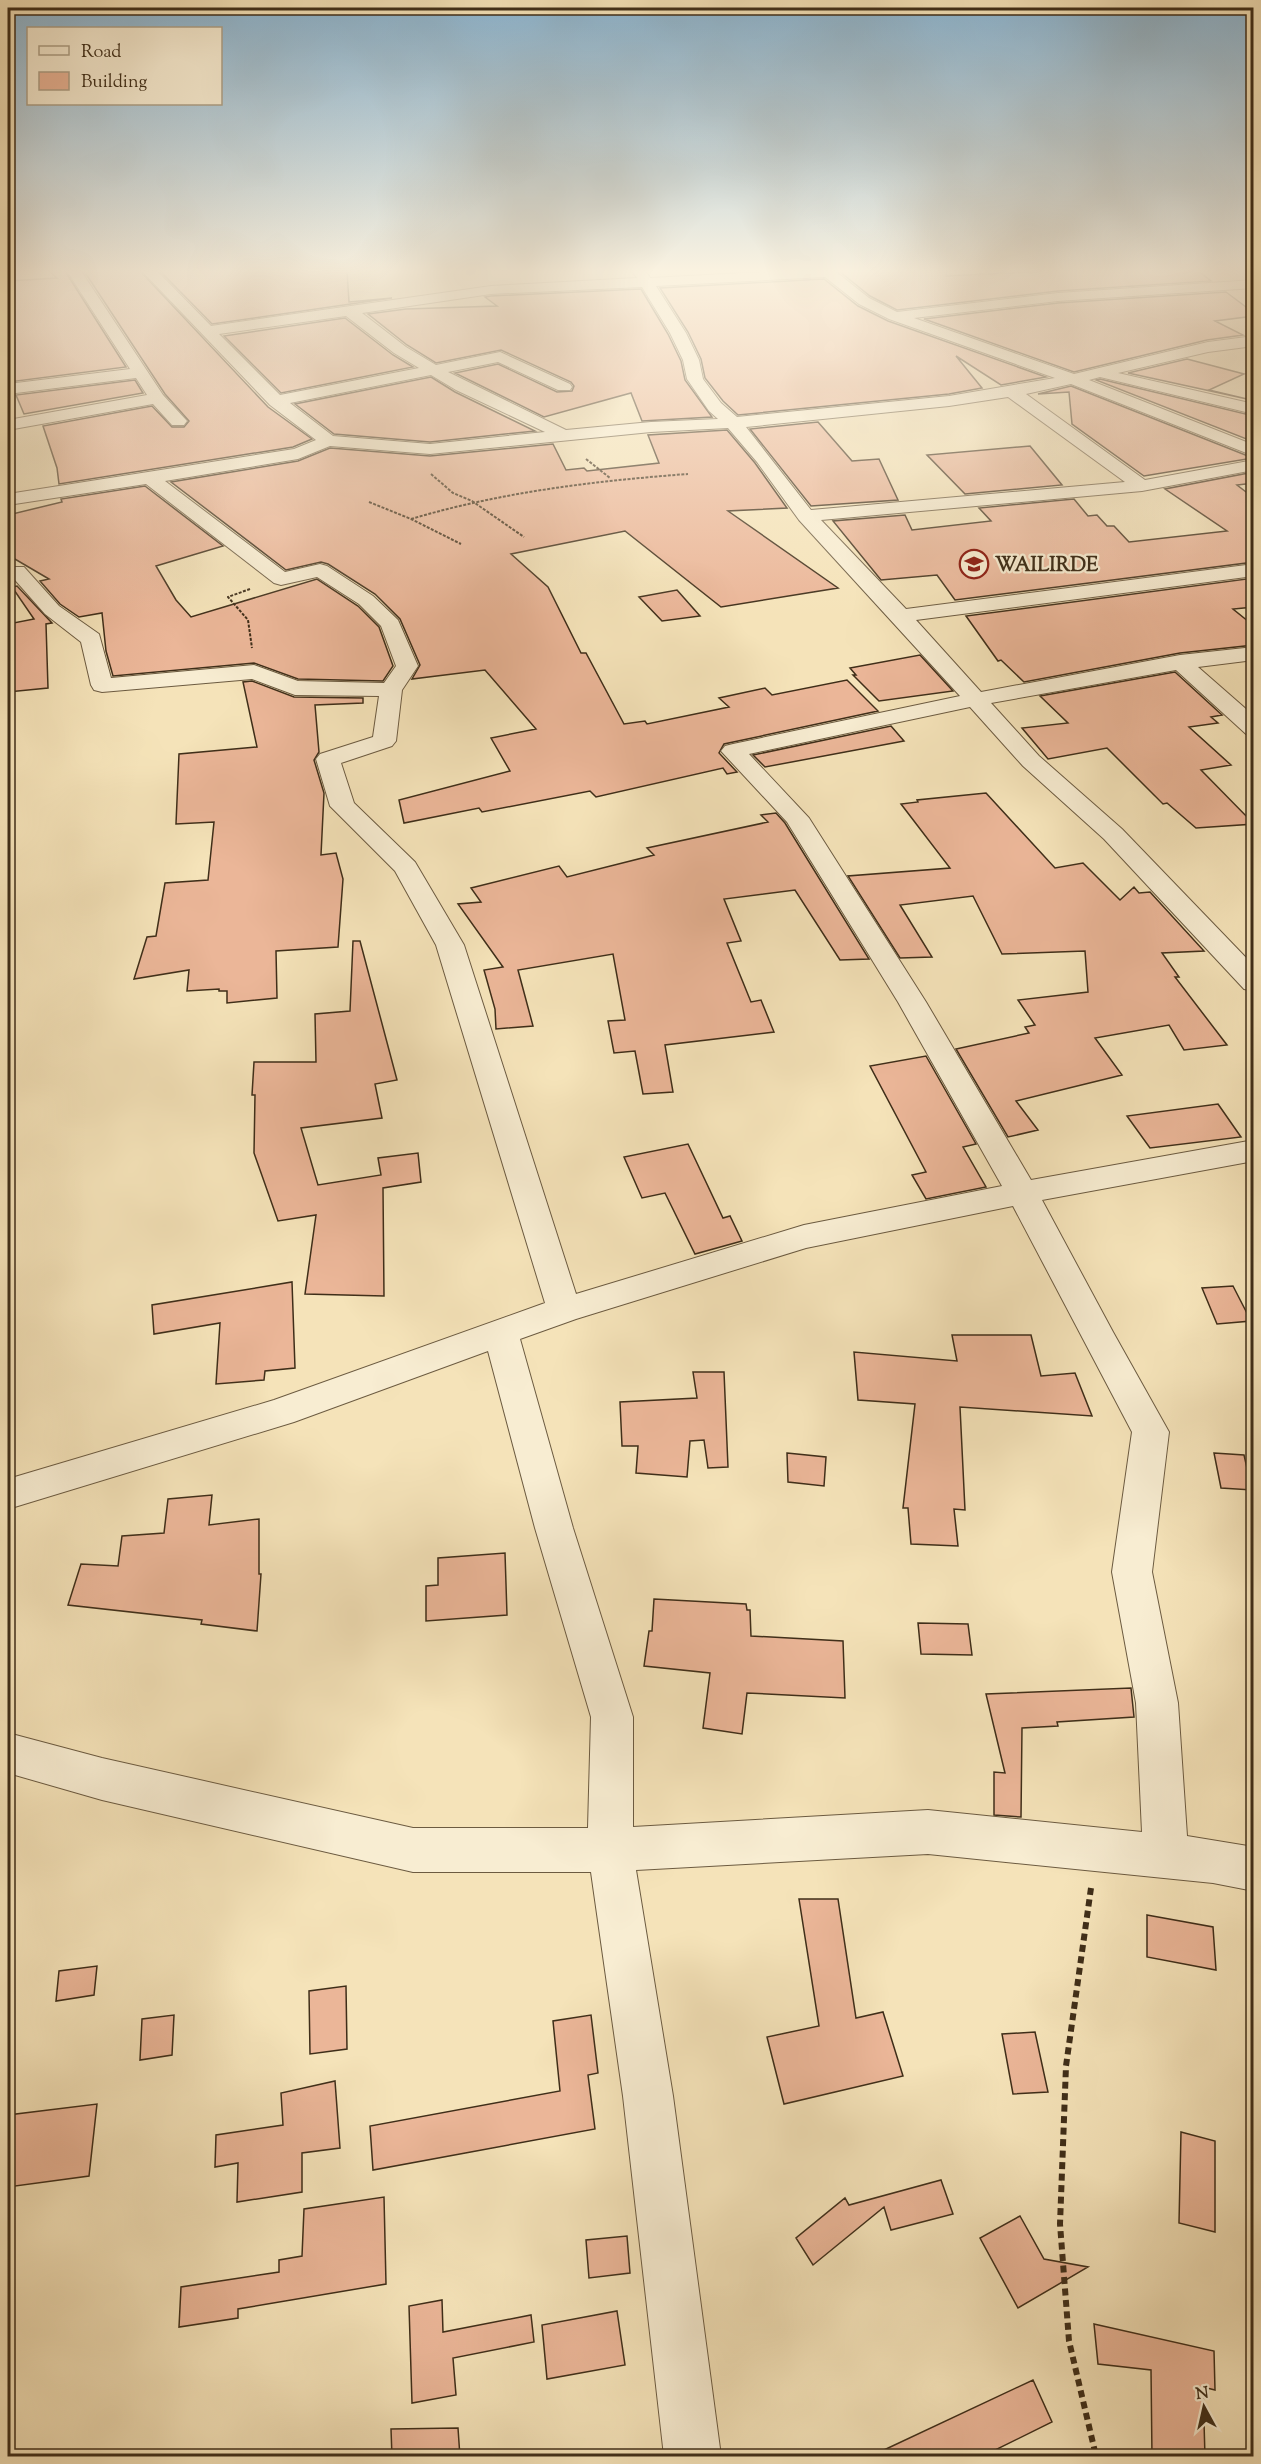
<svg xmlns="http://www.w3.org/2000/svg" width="1261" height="2464" font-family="'Sorts Mill Goudy',serif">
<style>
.building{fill:#ebb698;stroke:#3f2e19;stroke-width:1.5}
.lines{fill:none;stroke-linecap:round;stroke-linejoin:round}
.minor-casing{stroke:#6c5b41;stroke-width:2}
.path-far1{stroke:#3f2e19;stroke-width:2;stroke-dasharray:3 1.5;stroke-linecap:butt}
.path{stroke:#3f2e19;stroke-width:6;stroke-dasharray:7 4.5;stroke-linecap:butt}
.minor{fill:#f8edd2;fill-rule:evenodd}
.labels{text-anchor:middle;stroke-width:4.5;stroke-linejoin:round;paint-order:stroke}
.far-poi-label{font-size:20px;font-weight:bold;fill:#3f2e19;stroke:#f8edd2;text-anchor:start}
</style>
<rect width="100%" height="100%" fill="#f5e3b9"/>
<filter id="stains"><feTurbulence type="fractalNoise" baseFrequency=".00333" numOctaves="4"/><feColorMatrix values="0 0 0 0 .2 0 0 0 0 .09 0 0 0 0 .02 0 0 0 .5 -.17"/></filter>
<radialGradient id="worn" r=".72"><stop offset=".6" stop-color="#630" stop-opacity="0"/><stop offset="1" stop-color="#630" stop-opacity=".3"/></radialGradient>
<path class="building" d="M 49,271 L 65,271 L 126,367 L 9,382 L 8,281 L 57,278 Z
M 84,271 L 140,271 L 268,407 L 312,439 L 293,447 L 59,484 L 57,468 L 43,426 L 152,406 L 172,427 L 184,427 L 189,421 L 165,394 Z
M 160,271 L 347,271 L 349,302 L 392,298 L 212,324 Z
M 839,271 L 946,271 L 946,276 L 1052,271 L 1198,271 L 1211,281 L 1058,291 L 897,310 L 870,296 Z
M 824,279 L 858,306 L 888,321 L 1046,377 L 1001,385 L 956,356 L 982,388 L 949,394 L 738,415 L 723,401 L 705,378 L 701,359 L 688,332 L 660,288 Z
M 641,289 L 668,334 L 681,361 L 685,380 L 712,417 L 642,421 L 631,393 L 544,417 L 455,373 L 498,364 L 557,392 L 572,391 L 574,386 L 571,382 L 501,350 L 436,363 L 407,345 L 368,314 L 406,309 L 497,306 L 485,297 L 491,296 Z
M 1226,292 L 1254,313 L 1254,316 L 1215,321 L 1243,335 L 1207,340 L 1074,372 L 924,319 L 1058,303 Z
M 345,318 L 393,355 L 413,367 L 281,393 L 224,336 Z
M 1187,359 L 1244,374 L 1209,390 L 1247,399 L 1128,373 Z
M 431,377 L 455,392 L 535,431 L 430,442 L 334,434 L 295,404 Z
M 1100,379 L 1254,416 L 1254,442 L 1096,380 Z
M 135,380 L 143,393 L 24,414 L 16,395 Z
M 1071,386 L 1253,458 L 1144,476 L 1072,424 L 1069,392 L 1038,394 Z
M 818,422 L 852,461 L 879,459 L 898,500 L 811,506 L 750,429 Z
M 727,430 L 755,463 L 787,508 L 728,511 L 838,588 L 721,607 L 625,531 L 511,554 L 548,587 L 581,653 L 586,653 L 624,724 L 645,721 L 647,724 L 729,707 L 719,698 L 765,688 L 772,695 L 847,680 L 878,711 L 724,744 L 719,753 L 737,772 L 727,774 L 723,768 L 596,797 L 590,791 L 482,812 L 479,808 L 404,823 L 399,800 L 510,771 L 491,738 L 536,729 L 485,670 L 412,679 L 420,665 L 400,619 L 375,594 L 328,564 L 321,562 L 286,570 L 171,482 L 298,461 L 330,448 L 430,456 L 553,444 L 566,470 L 584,468 L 587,471 L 659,463 L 648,435 Z
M 1030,446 L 1062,485 L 965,494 L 927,455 Z
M 1254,472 L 1254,483 L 1237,485 L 1254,498 L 1254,562 L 955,600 L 937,575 L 881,580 L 833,521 L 905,515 L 912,530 L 991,521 L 979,508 L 1074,499 L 1088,516 L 1097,515 L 1107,526 L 1114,526 L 1129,542 L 1227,531 L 1165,489 Z
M 145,486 L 223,546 L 156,566 L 176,600 L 191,617 L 317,579 L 358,606 L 379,627 L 393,666 L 383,681 L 298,679 L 254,663 L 113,676 L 106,651 L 102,613 L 79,617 L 60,604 L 40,581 L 49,579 L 8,555 L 8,515 L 62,502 L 61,499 Z
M 1254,578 L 1254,607 L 1233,609 L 1254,626 L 1254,645 L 1180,653 L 1024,682 L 1001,660 L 998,661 L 966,616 Z
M 17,586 L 52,623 L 46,624 L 48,688 L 8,692 L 8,624 L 34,619 L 12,587 Z
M 677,590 L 700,616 L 662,621 L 639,597 Z
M 920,655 L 953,691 L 879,701 L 853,675 L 856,675 L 850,668 Z
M 1175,672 L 1222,715 L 1211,717 L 1218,723 L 1189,727 L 1231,765 L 1201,770 L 1254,824 L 1196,828 L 1167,803 L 1163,804 L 1107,748 L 1048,759 L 1022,728 L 1068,723 L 1040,696 Z
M 252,681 L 294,697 L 363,698 L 363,703 L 315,705 L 319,752 L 314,760 L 324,793 L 321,855 L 336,853 L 343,879 L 338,947 L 276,951 L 277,998 L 227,1003 L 227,991 L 219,991 L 219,989 L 187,991 L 189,970 L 134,979 L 147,937 L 156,936 L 165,883 L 208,880 L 214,822 L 176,824 L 179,754 L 257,747 L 243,682 Z
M 891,726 L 904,741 L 765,767 L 753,755 Z
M 986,793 L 1055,868 L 1083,863 L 1120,900 L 1134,887 L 1139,893 L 1150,892 L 1204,951 L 1162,953 L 1179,977 L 1175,977 L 1227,1045 L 1184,1050 L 1169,1025 L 1095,1038 L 1122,1075 L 1016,1101 L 1038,1130 L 1008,1137 L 956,1049 L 1029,1033 L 1025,1027 L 1035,1025 L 1018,1000 L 1088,992 L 1085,951 L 1002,954 L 973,896 L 900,905 L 932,957 L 900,958 L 848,876 L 950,868 L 901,804 L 918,802 L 917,800 Z
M 776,813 L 785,823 L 869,959 L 840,960 L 795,890 L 724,899 L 741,941 L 727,943 L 751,1002 L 761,1000 L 774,1032 L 665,1045 L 673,1092 L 643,1094 L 635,1051 L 614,1053 L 608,1021 L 625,1020 L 613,954 L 518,970 L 533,1026 L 496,1029 L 495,1009 L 484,970 L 503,967 L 458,904 L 481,902 L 471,888 L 559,866 L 567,877 L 654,855 L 647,848 L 768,822 L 761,815 Z
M 353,941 L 360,941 L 397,1080 L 375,1084 L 382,1118 L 301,1128 L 318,1185 L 381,1175 L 378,1158 L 418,1153 L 421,1182 L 383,1188 L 384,1296 L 305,1294 L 316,1215 L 278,1221 L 254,1153 L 255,1095 L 252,1095 L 254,1062 L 316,1062 L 315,1014 L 350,1011 Z
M 926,1056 L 976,1144 L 963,1147 L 986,1187 L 926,1199 L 912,1175 L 926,1172 L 870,1066 Z
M 1218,1104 L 1241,1137 L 1150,1148 L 1127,1116 Z
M 688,1144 L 723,1218 L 730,1216 L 742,1241 L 695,1254 L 665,1193 L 642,1198 L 624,1157 Z
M 292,1282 L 295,1368 L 265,1371 L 264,1380 L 216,1384 L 220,1323 L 154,1334 L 152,1305 Z
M 1233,1286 L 1251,1321 L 1217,1324 L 1202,1288 Z
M 952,1335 L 1031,1335 L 1041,1376 L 1075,1373 L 1092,1416 L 960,1407 L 965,1510 L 954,1509 L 958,1546 L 911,1544 L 908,1508 L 903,1508 L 915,1404 L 858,1400 L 854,1352 L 957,1361 Z
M 693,1372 L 724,1372 L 728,1467 L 708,1468 L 704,1440 L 690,1441 L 687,1477 L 636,1473 L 638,1446 L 622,1446 L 620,1402 L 697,1398 Z
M 787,1453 L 826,1457 L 824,1486 L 788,1482 Z
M 1214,1453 L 1244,1455 L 1252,1490 L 1221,1488 Z
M 212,1495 L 209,1525 L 259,1519 L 259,1574 L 261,1574 L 257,1631 L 201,1624 L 202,1620 L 68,1605 L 81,1564 L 118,1566 L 122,1536 L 164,1533 L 168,1499 Z
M 505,1553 L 507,1615 L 426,1621 L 426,1586 L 438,1585 L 438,1558 Z
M 654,1599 L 746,1604 L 747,1610 L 750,1610 L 751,1636 L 843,1641 L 845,1698 L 747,1693 L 742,1734 L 703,1728 L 710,1673 L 644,1666 L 649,1631 L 652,1631 Z
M 918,1623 L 968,1624 L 972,1655 L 921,1654 Z
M 1131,1688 L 1134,1717 L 1057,1722 L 1058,1726 L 1022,1728 L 1021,1817 L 994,1815 L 994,1772 L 1005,1773 L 986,1694 Z
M 799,1899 L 838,1899 L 856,2018 L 883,2012 L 903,2076 L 784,2104 L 767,2037 L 819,2026 Z
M 1147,1915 L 1213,1927 L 1216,1970 L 1147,1957 Z
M 97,1966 L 94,1995 L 56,2001 L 59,1971 Z
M 346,1986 L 347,2049 L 310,2054 L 309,1991 Z
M 174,2015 L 172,2055 L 140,2060 L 142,2019 Z
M 591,2015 L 598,2073 L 588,2075 L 595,2129 L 373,2170 L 370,2126 L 560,2091 L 553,2021 Z
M 1035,2032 L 1048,2092 L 1013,2094 L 1002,2034 Z
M 335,2081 L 340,2148 L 302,2153 L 302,2192 L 237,2202 L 238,2163 L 215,2167 L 216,2135 L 283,2125 L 281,2093 Z
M 97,2104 L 89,2176 L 8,2187 L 8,2115 Z
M 1181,2132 L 1215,2141 L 1215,2232 L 1179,2223 Z
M 941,2180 L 953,2214 L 891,2230 L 884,2207 L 813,2265 L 796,2238 L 845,2198 L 849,2205 Z
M 384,2197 L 386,2284 L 238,2309 L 238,2318 L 179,2327 L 181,2287 L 279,2272 L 279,2260 L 302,2256 L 304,2209 Z
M 1020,2216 L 1044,2259 L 1088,2267 L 1018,2308 L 980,2238 Z
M 627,2236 L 630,2273 L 589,2278 L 586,2240 Z
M 442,2300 L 443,2332 L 531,2315 L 534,2342 L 453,2358 L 456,2395 L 412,2403 L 409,2306 Z
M 617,2311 L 625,2365 L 547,2379 L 542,2325 Z
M 1094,2324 L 1214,2351 L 1215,2390 L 1203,2387 L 1205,2457 L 1152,2457 L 1151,2370 L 1098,2364 Z
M 1033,2380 L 1052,2422 L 981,2457 L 869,2457 Z
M 458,2428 L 460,2457 L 392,2457 L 391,2429 Z"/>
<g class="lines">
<g class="minor-casing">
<path id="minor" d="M 67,271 L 81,271 L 163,395 L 187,421 L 184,425 L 172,425 L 153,404 L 8,430 L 8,420 L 147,395 L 136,378 L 8,394 L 8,384 L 130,369 Z
M 142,271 L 157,271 L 211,326 L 491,286 L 637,278 L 632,271 L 646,271 L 650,278 L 784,271 L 835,271 L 869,298 L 897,312 L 1058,293 L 1254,280 L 1254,288 L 1058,301 L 914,318 L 1074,374 L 1208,342 L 1254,336 L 1254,346 L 1208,352 L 1118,373 L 1254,404 L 1254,414 L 1100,377 L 1089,380 L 1254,445 L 1254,456 L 1071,384 L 1026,394 L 1145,480 L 1254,460 L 1254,470 L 1142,491 L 821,520 L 906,609 L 1254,564 L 1254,576 L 916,620 L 981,692 L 1180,655 L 1254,647 L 1254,660 L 1198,667 L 1254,716 L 1254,736 L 1246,734 L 1176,670 L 991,703 L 1039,756 L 1122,829 L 1254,966 L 1254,991 L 1244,989 L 1104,839 L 1023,766 L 970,707 L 749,754 L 809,818 L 926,1002 L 1031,1180 L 1254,1140 L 1254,1161 L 1042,1200 L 1113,1332 L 1169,1432 L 1152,1572 L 1178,1703 L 1187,1836 L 1254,1847 L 1254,1891 L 1213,1883 L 928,1854 L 636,1870 L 673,2096 L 721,2456 L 664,2456 L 623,2096 L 591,1872 L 413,1872 L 102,1800 L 8,1773 L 8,1733 L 102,1758 L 413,1828 L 588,1828 L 591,1717 L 535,1528 L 488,1351 L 294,1422 L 8,1509 L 8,1479 L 274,1400 L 545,1303 L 436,945 L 395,871 L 330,806 L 316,759 L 320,754 L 373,737 L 379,696 L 295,695 L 252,679 L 102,692 L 94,690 L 91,685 L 81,642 L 45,614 L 8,572 L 10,567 L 24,567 L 59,606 L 99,634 L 111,678 L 254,665 L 298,681 L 384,683 L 396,666 L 381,626 L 359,604 L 317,577 L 281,585 L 274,583 L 146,484 L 8,505 L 8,494 L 294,449 L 316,440 L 270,405 ZM 825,277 L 859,304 L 889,319 L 1055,378 L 949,396 L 737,417 L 721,403 L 703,379 L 699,360 L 686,333 L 656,286 ZM 642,287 L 670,333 L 683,360 L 687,379 L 709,411 L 718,419 L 651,422 L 566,430 L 448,372 L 498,362 L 558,390 L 570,390 L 572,387 L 570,384 L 500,352 L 436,365 L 406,347 L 362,313 L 491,294 ZM 346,316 L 394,353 L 419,368 L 280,395 L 219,334 ZM 431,375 L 456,390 L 545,432 L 430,444 L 333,436 L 290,403 ZM 1008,397 L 1125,482 L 811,510 L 746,427 L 949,406 ZM 728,428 L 757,462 L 799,520 L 960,696 L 733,744 L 725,746 L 721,751 L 787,822 L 898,1002 L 1002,1186 L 804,1225 L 576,1294 L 464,945 L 415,862 L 354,803 L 341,763 L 392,746 L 396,741 L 402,690 L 418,666 L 398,620 L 373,596 L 327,566 L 320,564 L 285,572 L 165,481 L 298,459 L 330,446 L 430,454 L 651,432 ZM 1013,1206 L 1132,1432 L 1112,1572 L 1136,1703 L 1142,1832 L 928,1810 L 633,1827 L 633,1717 L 573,1528 L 520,1339 L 576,1319 L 806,1248 Z"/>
</g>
<path class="path-far1" d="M 586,459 L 610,478
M 431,474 L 453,493 L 472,501 L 524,537
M 369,502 L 411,519 L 461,544
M 411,519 C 502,492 594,481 688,474
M 250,589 L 228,597 L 248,620 L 252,648"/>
<path class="path" d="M 1091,1888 L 1066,2066 L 1060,2224 L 1069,2341 L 1096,2456"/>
<use href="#minor" class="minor"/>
</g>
<linearGradient id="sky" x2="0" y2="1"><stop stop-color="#8bb7d5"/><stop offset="0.44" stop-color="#faf2e0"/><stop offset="1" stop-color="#faf2e0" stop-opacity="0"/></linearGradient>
<rect width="1261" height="616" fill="url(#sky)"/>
<defs>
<g id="school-ring" transform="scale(1.5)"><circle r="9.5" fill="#f8edd2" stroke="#8f2418" stroke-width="1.5"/><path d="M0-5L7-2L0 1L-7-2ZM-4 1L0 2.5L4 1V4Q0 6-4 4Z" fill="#8f2418"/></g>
</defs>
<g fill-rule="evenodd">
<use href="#school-ring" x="974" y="564"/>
</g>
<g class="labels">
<g class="far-poi-label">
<text x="995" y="571">WAILIRDE</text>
</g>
</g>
<rect width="1261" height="2464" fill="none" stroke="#f5e3b9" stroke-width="30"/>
<rect x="9" y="9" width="1243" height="2446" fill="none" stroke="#3f2e19" stroke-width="3"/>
<rect x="15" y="15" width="1231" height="2434" fill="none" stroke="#3f2e19" stroke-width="1.5"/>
<rect x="27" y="27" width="195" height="78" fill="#f8edd2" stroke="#aea188" stroke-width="1.5"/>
<rect x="39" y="46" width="30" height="9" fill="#f8edd2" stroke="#aea188" stroke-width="1.5"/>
<text x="81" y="57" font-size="18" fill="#3f2e19">Road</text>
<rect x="39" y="72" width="30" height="18" fill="#ebb698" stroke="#aea188" stroke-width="1.5"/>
<text x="81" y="87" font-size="18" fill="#3f2e19">Building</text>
<g transform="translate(1204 2407) rotate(352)" stroke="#f8edd2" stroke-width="4.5" paint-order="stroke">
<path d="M0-4.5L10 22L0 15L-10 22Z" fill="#3f2e19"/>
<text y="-9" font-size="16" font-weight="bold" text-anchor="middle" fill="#3f2e19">N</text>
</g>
<rect width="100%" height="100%" filter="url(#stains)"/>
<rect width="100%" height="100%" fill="url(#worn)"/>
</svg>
